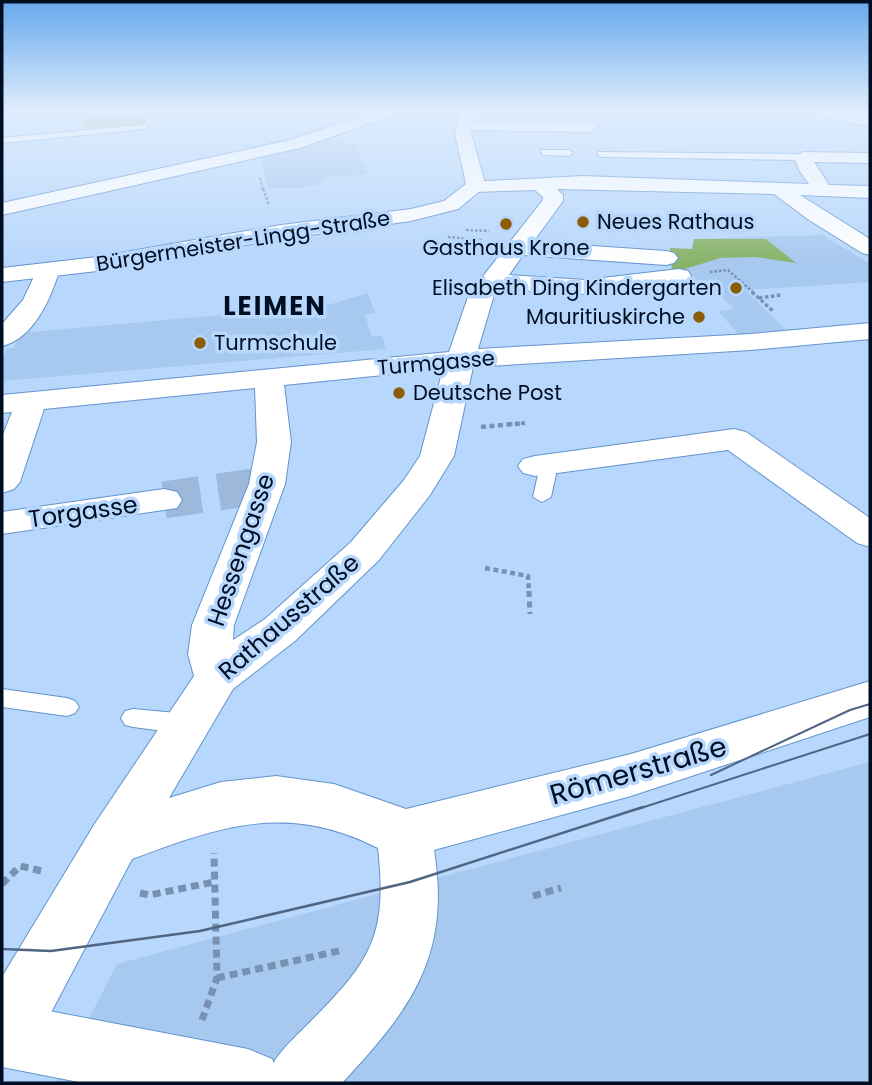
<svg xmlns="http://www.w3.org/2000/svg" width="872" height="1085" font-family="Poppins,sans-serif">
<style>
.built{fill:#a7c8ef}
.green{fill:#89b369}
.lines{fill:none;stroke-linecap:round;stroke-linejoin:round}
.minor-tunnel{stroke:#9cb9db;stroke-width:37;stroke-dasharray:37 18;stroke-linecap:butt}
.service-casing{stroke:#6294cd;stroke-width:2}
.minor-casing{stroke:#6294cd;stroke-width:2}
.tertiary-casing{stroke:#6294cd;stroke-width:2}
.secondary-casing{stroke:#6294cd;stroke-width:2}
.path-far5{stroke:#7891b1;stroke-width:2;stroke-dasharray:2.5 2;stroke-linecap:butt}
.path-far4{stroke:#7891b1;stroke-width:2.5;stroke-dasharray:2.5 2;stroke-linecap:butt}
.path-far3{stroke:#7891b1;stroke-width:3.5;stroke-dasharray:3.5 2.5;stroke-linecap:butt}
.path-far2{stroke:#7891b1;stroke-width:4.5;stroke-dasharray:5 3.5;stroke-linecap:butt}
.path-far1{stroke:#7891b1;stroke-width:5;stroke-dasharray:6 4.5;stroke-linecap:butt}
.path{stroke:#7891b1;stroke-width:7;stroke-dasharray:8 5;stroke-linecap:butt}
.service{fill:#fff;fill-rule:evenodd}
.minor{fill:#fff;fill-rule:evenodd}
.tertiary{fill:#fff;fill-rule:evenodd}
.secondary{fill:#fff;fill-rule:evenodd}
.tram-far1{stroke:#506581;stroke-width:2}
.tram{stroke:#506581;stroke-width:2.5}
.poi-dot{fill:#8d5c06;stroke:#b8d7fc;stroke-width:2.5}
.labels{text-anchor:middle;stroke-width:7;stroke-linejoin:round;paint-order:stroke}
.far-poi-label{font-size:21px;fill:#000e23;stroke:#b8d7fc;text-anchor:start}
.far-street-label{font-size:21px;fill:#000e23;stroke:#b8d7fc}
.street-label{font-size:24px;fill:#000e23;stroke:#b8d7fc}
.far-district-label{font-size:26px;font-weight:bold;letter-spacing:2px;fill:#000e23;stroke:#b8d7fc}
.near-street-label{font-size:28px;fill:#000e23;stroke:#b8d7fc}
</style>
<rect width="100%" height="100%" fill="#b8d7fc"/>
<path class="built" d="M 325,140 L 355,144 L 368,174 L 328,177 L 321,184 L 303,188 L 268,188 L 261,155 Z
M 823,235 L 870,264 L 870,282 L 745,290 L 790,334 L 742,338 L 718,311 L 734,309 L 719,294 L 700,295 L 685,278 L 670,248 L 692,249 L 694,239 Z
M 368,293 L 375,313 L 365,314 L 371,336 L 382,336 L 386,349 L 2,381 L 2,362 L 7,349 L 14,348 L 20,333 L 325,306 Z
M 870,762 L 870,1083 L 56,1083 L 117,964 Z"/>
<path class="green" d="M 89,111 L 285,111 L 162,113 L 142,126 L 80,127 Z
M 694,239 L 766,239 L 796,263 L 755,257 L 720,258 L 672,273 L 670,248 L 692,249 Z"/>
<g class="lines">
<path class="minor-tunnel" d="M 164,500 L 253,487"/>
<g class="service-casing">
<path id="service" d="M 151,117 L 158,119 L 144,129 L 2,143 L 2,138 L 142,125 Z
M 540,150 L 569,150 L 573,153 L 569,156 L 543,155 Z
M 598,152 L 803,154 L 807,157 L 803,160 L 601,157 L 597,154 Z
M 549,460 L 558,465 L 551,497 L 542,502 L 533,497 L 540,465 Z
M 2,689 L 67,698 L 75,701 L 79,707 L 75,713 L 67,716 L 2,707 Z
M 133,709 L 187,714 L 196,717 L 199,724 L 196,731 L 187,734 L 133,727 L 125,725 L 121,718 L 125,711 Z"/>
</g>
<g class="minor-casing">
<path id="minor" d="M 377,111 L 399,111 L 396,114 L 300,148 L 2,215 L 2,203 L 290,140 Z
M 808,111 L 837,111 L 870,117 L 870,127 L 811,114 Z
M 463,122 L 590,122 L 598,127 L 590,132 L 457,130 L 455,127 Z
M 803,152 L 870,153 L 870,163 L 814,162 L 829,185 L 870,186 L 870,198 L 800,195 L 870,239 L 870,255 L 862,253 L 809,220 L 774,194 L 557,189 L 563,195 L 563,201 L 533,242 L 666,251 L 674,253 L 678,258 L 674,263 L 666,265 L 523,255 L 509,275 L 585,280 L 679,269 L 688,271 L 691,276 L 688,281 L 679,283 L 585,294 L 499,289 L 494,295 L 478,349 L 751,334 L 870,323 L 870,339 L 751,350 L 473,367 L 454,456 L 430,495 L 379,560 L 295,641 L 233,689 L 169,798 L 221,782 L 276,776 L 334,784 L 406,809 L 631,754 L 870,681 L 870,717 L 631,796 L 434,850 C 451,956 411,1009 342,1083 L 263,1083 C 275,1055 287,1045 308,1024 C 370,962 388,937 378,848 C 287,802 221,826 132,859 L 27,1058 L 2,1067 L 2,977 L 94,825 L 194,676 L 188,654 L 192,625 L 249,484 L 257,442 L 255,388 L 44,409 L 20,482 L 14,489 L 2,493 L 2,437 L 12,412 L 2,413 L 2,395 L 449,352 L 469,294 L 543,200 L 543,197 L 535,190 L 476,192 L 466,186 L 469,182 L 583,176 L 809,184 L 799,170 L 794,157 ZM 443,369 L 420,456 L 404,480 L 351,542 L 265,619 L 233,640 L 234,625 L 285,484 L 291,442 L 284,385 Z
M 47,264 L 55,266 L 59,271 C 51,299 33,339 2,346 L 2,324 L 23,300 L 39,266 Z
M 734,429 L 746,432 L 870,518 L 870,547 L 857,543 L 728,450 L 535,476 L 523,473 L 518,466 L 523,459 L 535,456 Z
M 164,489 L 177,492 L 182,500 L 177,508 L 2,534 L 2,512 Z"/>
</g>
<g class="tertiary-casing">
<path id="tertiary" d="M 461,111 L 476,111 L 471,133 L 486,186 L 458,209 L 411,221 L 281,239 L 97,271 L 2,282 L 2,268 L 97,257 L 281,225 L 411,209 L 444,201 L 466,184 L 455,133 Z"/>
</g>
<g class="secondary-casing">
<path id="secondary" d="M 2,1002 L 248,1049 L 272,1059 L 282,1083 L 84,1083 L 2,1067 Z"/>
</g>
<path class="path-far5" d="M 260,178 L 263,191"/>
<path class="path-far4" d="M 263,189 L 269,205
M 696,220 L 751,220
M 466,230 L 489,231
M 448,237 L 483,240
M 710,272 L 728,270 L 754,293"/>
<path class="path-far3" d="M 752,292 L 773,311
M 759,298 L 781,295
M 624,311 L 627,315 L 650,313 L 654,317
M 509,424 L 525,423"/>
<path class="path-far2" d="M 481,427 L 525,423
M 485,568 L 528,576 L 529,593"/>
<path class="path-far1" d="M 529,591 L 530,614"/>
<path class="path" d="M 2,884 L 20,866 L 42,871
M 140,893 L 150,895 L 214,882
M 533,896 L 561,888
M 217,978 L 343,950
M 202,1020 L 217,978 L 214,853"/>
<use href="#service" class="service"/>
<use href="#minor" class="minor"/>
<use href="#tertiary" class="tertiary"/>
<use href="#secondary" class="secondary"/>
<path class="tram-far1" d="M 711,775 L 850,710 L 870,704
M 638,809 L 870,734"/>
<path class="tram" d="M 2,949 L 51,951 L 200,931 L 410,882 L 643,807"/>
</g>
<linearGradient id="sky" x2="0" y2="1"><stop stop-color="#66a8ec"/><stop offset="0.42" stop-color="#dfedfe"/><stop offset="1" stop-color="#dfedfe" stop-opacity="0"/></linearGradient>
<rect width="872" height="263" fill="url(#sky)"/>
<g class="poi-dot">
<circle cx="583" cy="222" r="7"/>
<circle cx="506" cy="224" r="7"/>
<circle cx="736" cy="288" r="7"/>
<circle cx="699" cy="317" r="7"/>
<circle cx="200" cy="343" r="7"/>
<circle cx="399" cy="393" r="7"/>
</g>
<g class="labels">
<g class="far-poi-label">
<text x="597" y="229">Neues Rathaus</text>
<text x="506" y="255" text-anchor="middle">Gasthaus Krone</text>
<text x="722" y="295" text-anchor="end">Elisabeth Ding Kindergarten</text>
<text x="685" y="324" text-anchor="end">Mauritiuskirche</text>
<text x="214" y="350">Turmschule</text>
<text x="413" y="400">Deutsche Post</text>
</g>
<g class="far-street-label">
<text transform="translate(243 241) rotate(-9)" y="7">Bürgermeister-Lingg-Straße</text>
<text transform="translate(436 363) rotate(-5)" y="7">Turmgasse</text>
</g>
<g class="street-label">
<text transform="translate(83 512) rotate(-8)" y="8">Torgasse</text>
<text transform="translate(241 550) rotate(-71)" y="8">Hessengasse</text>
<text transform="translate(289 617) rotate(-41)" y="8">Rathausstraße</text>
</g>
<g class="far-district-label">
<text x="275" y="315">LEIMEN</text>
</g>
<g class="near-street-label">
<text transform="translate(638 770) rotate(-16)" y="10">Römerstraße</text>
</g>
</g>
<rect width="872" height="1085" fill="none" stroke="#000e23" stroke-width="7"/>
</svg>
